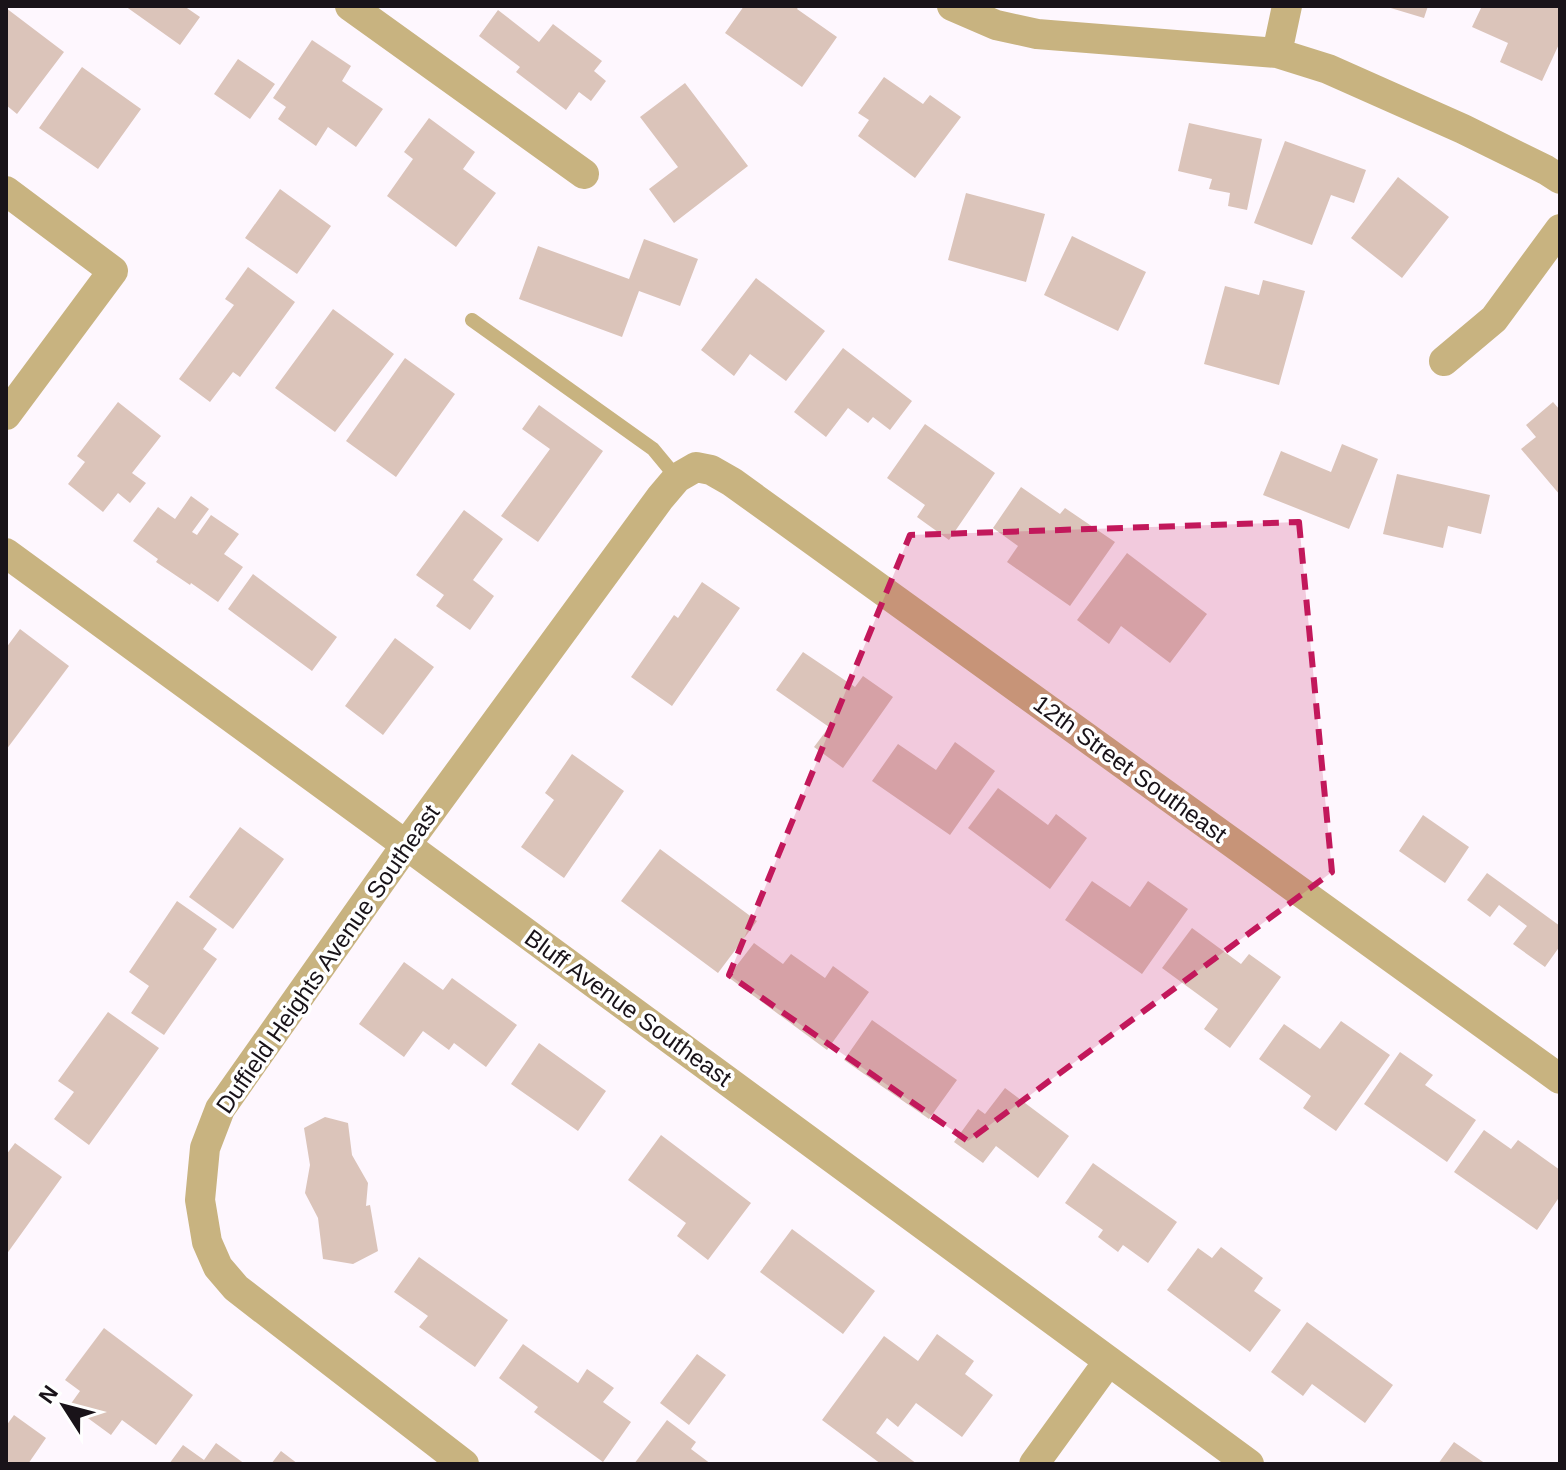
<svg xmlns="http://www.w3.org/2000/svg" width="1566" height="1470" font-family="Helvetica,sans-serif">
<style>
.building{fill:#dbc4ba}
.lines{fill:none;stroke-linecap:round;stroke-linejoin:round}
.service{stroke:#c8b380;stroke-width:14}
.minor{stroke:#c8b380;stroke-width:30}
.marked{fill:#c2185b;fill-opacity:0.2;stroke:#c2185b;stroke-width:6;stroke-dasharray:16 10;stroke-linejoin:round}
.labels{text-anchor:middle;stroke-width:7;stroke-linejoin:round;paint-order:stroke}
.street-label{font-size:24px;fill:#191319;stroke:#fff}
</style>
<rect width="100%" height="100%" fill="#fef7fe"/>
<path class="building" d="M 125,6 L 184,6 L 200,17 L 180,45 Z
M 744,6 L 799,6 L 797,9 L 837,37 L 802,87 L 725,33 Z
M 1384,6 L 1428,6 L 1424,18 Z
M 1482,6 L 1560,6 L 1560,42 L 1542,81 L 1500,62 L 1508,43 L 1472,27 Z
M 6,8 L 64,52 L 17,114 L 6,105 Z
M 498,10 L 539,42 L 553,24 L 602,61 L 594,71 L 606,81 L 591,101 L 579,92 L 566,110 L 516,72 L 520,67 L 479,36 Z
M 312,40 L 351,66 L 342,81 L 383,109 L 356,147 L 328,127 L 316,146 L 278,119 L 286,107 L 273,98 Z
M 238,59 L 275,84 L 250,119 L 214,94 Z
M 82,67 L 141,109 L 98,169 L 39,128 Z
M 884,77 L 923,104 L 930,95 L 961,117 L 915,178 L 858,136 L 869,120 L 858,113 Z
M 685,83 L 748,166 L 674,223 L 649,189 L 678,167 L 640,117 Z
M 429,118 L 475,152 L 463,169 L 496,193 L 456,247 L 387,196 L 413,159 L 404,152 Z
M 1189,123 L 1262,139 L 1247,210 L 1228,206 L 1230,193 L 1209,189 L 1212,179 L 1178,171 Z
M 1285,141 L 1366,170 L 1354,203 L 1331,195 L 1312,245 L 1254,223 Z
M 1398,177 L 1449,217 L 1402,278 L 1351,238 Z
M 280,189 L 331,226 L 297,274 L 245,238 Z
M 966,193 L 1045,214 L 1026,282 L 948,260 Z
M 1072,236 L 1146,272 L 1118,331 L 1044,295 Z
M 644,239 L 698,259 L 680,306 L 639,291 L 622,337 L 519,299 L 538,246 L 629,279 Z
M 248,267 L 295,302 L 240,377 L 233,372 L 210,402 L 179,379 L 234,305 L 225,299 Z
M 756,278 L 825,331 L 786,381 L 750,354 L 734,376 L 701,350 Z
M 1263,280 L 1305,291 L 1279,385 L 1204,364 L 1225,286 L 1259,295 Z
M 333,309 L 394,354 L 335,432 L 275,388 Z
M 843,348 L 912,401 L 890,430 L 873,417 L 868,423 L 848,408 L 826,437 L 794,412 Z
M 405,358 L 455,394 L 396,477 L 346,441 Z
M 118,402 L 161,436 L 132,473 L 146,483 L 130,503 L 118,493 L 103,512 L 68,484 L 85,462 L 77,456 Z
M 1553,402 L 1560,410 L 1560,495 L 1521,449 L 1536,437 L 1526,425 Z
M 539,405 L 603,451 L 538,542 L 501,516 L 550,449 L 522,429 Z
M 925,424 L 995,473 L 949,540 L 917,517 L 925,505 L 887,478 Z
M 1342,444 L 1378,459 L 1349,529 L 1263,495 L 1281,451 L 1331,472 Z
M 1397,474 L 1490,495 L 1481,534 L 1448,526 L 1443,548 L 1383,534 Z
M 1021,487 L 1060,514 L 1065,508 L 1115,542 L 1070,606 L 1007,562 L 1018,546 L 993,528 Z
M 191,496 L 209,509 L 192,532 L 197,535 L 211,515 L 239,534 L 224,554 L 243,567 L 218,602 L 191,583 L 190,585 L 156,562 L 158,559 L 133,541 L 158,507 L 175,519 Z
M 464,510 L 503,539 L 473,580 L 494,596 L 470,630 L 436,606 L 444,595 L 416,575 Z
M 1127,553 L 1207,614 L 1170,663 L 1121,626 L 1109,644 L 1077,620 Z
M 253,574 L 337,637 L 312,671 L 228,609 Z
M 702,582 L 740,608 L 672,706 L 631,677 L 674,615 L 678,618 Z
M 20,629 L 69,666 L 6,750 L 6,648 Z
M 395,638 L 434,667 L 383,735 L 345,706 Z
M 803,652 L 855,687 L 863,676 L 893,697 L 843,768 L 814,747 L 829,727 L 776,690 Z
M 955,742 L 995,771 L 950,835 L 872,781 L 898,744 L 936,770 Z
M 572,754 L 624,791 L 564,878 L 521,847 L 554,800 L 545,793 Z
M 998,788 L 1048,825 L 1056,814 L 1087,838 L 1050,889 L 968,828 Z
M 1423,815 L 1469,847 L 1445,883 L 1399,851 Z
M 240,827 L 284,859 L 233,929 L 189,897 Z
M 660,849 L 757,921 L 718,973 L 621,901 Z
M 1487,873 L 1560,926 L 1560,946 L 1545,967 L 1513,944 L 1527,926 L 1499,905 L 1490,917 L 1467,900 Z
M 1092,881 L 1130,907 L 1148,881 L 1188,909 L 1142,974 L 1065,920 Z
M 177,901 L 217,929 L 203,949 L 217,959 L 164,1035 L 131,1013 L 149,986 L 129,972 Z
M 1192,928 L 1241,964 L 1249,954 L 1281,977 L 1230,1048 L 1204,1029 L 1218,1009 L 1162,968 Z
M 754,943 L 783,964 L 791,954 L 825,978 L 833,966 L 869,992 L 827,1050 L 728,977 Z
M 404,962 L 443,990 L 452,978 L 517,1025 L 486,1067 L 454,1043 L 449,1050 L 423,1031 L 404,1057 L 359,1024 Z
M 108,1012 L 159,1048 L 89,1145 L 54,1119 L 74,1092 L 58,1081 Z
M 872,1020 L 957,1080 L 929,1119 L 844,1060 Z
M 1341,1021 L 1390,1055 L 1336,1131 L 1303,1108 L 1311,1096 L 1259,1059 L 1284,1024 L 1320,1049 Z
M 539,1043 L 606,1091 L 578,1131 L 511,1084 Z
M 1400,1052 L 1433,1075 L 1425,1085 L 1476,1120 L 1447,1162 L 1364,1104 Z
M 1005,1088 L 1069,1136 L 1038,1178 L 996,1146 L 983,1163 L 954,1142 L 978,1109 L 985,1114 Z
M 325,1117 L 348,1123 L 352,1155 L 368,1183 L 366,1206 L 370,1205 L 378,1251 L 353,1264 L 323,1259 L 318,1218 L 305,1193 L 310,1165 L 304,1128 Z
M 1484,1130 L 1511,1149 L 1518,1140 L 1560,1170 L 1560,1196 L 1537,1230 L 1454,1172 Z
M 661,1135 L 751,1203 L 708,1260 L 677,1236 L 686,1223 L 628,1180 Z
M 15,1143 L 62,1177 L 6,1255 L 6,1155 Z
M 1093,1163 L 1177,1222 L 1148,1263 L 1123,1245 L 1118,1252 L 1098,1237 L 1103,1230 L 1065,1203 Z
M 792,1229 L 875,1291 L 843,1334 L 760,1272 Z
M 1221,1247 L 1263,1278 L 1254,1291 L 1281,1310 L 1250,1352 L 1167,1290 L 1198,1248 L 1212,1258 Z
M 419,1257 L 508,1320 L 475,1367 L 419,1327 L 428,1316 L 394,1292 Z
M 1307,1322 L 1393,1385 L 1365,1423 L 1312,1384 L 1303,1396 L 1271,1372 Z
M 104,1328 L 193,1395 L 156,1445 L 122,1420 L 111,1435 L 70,1405 L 80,1391 L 65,1380 Z
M 937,1334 L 974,1361 L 965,1374 L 993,1395 L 962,1437 L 916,1403 L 898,1427 L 887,1418 L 876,1433 L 917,1464 L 881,1464 L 822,1420 L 884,1336 L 918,1361 Z
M 523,1344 L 578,1383 L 587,1369 L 614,1388 L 603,1402 L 631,1422 L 603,1462 L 534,1412 L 538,1407 L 499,1378 Z
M 697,1354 L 726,1375 L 689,1425 L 660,1403 Z
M 14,1415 L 46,1438 L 28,1464 L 12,1464 L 6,1460 L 6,1426 Z
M 667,1420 L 696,1442 L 691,1449 L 711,1464 L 634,1464 Z
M 1454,1442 L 1486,1464 L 1438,1464 Z
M 216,1443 L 245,1464 L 169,1464 L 183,1445 L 204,1460 Z
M 281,1451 L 298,1464 L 271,1464 Z"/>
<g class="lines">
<path class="service" d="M 472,320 L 653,449 L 677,478"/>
<path class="minor" d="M 350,6 L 584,174
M 952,6 L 996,25 L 1037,34 L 1277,53 L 1328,69 L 1463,129 L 1546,170 L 1560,179
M 1277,53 L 1287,6
M 6,191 L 113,271 L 6,415
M 1444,361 L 1494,319 L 1560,229
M 6,553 L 406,845 L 1249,1464
M 464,1464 L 236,1288 L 218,1267 L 207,1242 L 200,1200 L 205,1148 L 220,1109 L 406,845 L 660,498 L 677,478 L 696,467 L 711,470 L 732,482 L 1560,1079
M 1034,1464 L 1108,1362"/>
</g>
<path class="marked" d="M 1299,522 L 1332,872 L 968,1141 L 729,975 L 910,535 Z"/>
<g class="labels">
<g class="street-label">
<text transform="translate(1130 769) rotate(36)" y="8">12th Street Southeast</text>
<text transform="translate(328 959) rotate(-55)" y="8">Duffield Heights Avenue Southeast</text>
<text transform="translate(628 1008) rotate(36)" y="8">Bluff Avenue Southeast</text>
</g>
</g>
<rect width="1566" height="1470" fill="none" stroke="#191319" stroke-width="16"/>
<g transform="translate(64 1406) rotate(306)" stroke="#ffffff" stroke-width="6" paint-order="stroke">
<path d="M0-6L14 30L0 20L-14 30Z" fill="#191319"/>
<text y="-12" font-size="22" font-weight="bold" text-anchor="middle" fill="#191319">N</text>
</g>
</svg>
